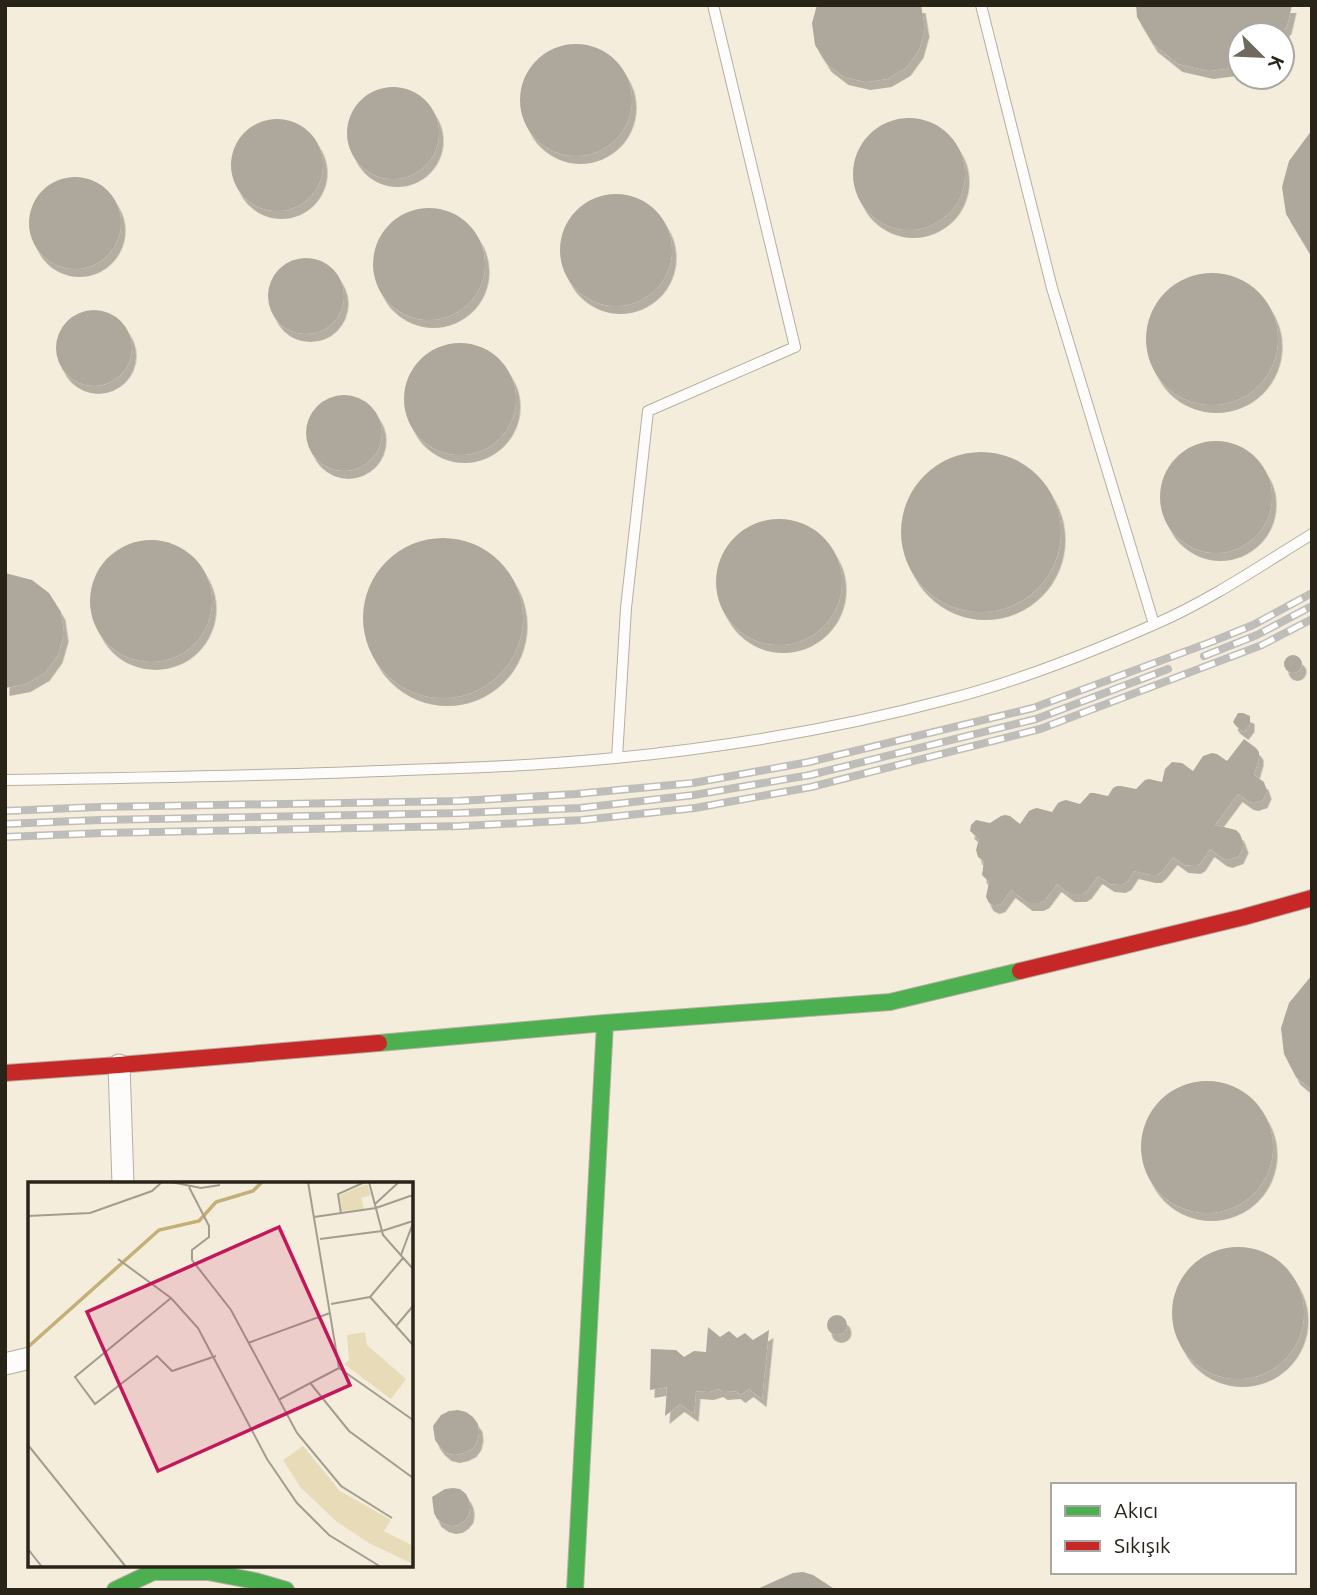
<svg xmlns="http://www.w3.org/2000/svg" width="1317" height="1595" font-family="Ubuntu,sans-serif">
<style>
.building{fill:#ada89b;filter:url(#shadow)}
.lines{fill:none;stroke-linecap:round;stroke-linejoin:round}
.lane-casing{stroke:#b5afa2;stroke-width:12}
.street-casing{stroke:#b5afa2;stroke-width:23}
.fast-casing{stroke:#b5afa2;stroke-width:18}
.jam-casing{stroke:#b5afa2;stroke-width:18}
.lane{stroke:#fdfcfa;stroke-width:10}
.street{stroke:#fdfcfa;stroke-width:21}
.fast{stroke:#4caf50;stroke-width:16}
.jam{stroke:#c62828;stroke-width:16}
.rail-casing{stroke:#bfbdb9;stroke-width:8}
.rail{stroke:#fff;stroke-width:5;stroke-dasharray:16;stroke-linecap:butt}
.inset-river{fill:none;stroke:#c4af76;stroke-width:3.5}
.inset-road{fill:none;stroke:#a29d8e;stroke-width:2}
.view{fill:#c2185b;fill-opacity:0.15;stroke:#c2185b;stroke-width:3.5}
.inset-edge{fill:none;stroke:#282418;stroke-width:3.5}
</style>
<defs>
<filter id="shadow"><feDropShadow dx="4.5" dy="8" stdDeviation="0" flood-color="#0004"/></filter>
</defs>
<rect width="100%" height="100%" fill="#f4eddc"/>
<path class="building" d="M 817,5 L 921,5 L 925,29 L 919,50 L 906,68 L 887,79 L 866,82 L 844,77 L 827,64 L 815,45 L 812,23 Z
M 1136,5 L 1292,5 L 1287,26 L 1280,35 L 1240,35 L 1240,67 L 1209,71 L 1178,64 L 1153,44 L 1137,17 Z
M520 100a56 56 0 1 1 112 0a56 56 0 1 1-112 0Z
M347 133a46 46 0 1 1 92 0a46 46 0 1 1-92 0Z
M853 174a56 56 0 1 1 112 0a56 56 0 1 1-112 0Z
M231 165a46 46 0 1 1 92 0a46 46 0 1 1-92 0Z
M 1312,130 L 1312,257 L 1286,214 L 1282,187 L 1289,161 Z
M29 223a46 46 0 1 1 92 0a46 46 0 1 1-92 0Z
M560 250a56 56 0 1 1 112 0a56 56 0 1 1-112 0Z
M373 264a56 56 0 1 1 112 0a56 56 0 1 1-112 0Z
M268 296a38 38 0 1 1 76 0a38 38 0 1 1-76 0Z
M1146 339a66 66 0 1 1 132 0a66 66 0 1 1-132 0Z
M56 348a38 38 0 1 1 76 0a38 38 0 1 1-76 0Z
M404 399a56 56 0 1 1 112 0a56 56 0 1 1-112 0Z
M306 433a38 38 0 1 1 76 0a38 38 0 1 1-76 0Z
M1160 497a56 56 0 1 1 112 0a56 56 0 1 1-112 0Z
M901 532a80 80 0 1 1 160 0a80 80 0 1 1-160 0Z
M716 582a63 63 0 1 1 126 0a63 63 0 1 1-126 0Z
M363 618a80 80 0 1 1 160 0a80 80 0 1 1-160 0Z
M90 601a61 61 0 1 1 122 0a61 61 0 1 1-122 0Z
M 5,573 L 32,580 L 49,593 L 61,612 L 64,634 L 58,655 L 45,673 L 26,684 L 5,688 Z
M1284 664a9 9 0 1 1 18 0a9 9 0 1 1-18 0Z
M 1238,713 L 1243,713 L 1250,716 L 1250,724 L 1244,732 L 1236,726 L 1233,722 Z
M 1244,739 L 1256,748 L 1259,752 L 1259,758 L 1254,775 L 1264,782 L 1267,791 L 1263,800 L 1254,803 L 1249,802 L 1238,794 L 1215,825 L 1236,830 L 1240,834 L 1244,845 L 1239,856 L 1228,860 L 1222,858 L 1210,849 L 1201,863 L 1196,866 L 1184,865 L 1173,857 L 1162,871 L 1157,875 L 1151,875 L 1134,871 L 1127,882 L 1121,885 L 1110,884 L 1098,876 L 1087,891 L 1082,894 L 1070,894 L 1057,884 L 1045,900 L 1039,903 L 1028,903 L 1011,890 L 1001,904 L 995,906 L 989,903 L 986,897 L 989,882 L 982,875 L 984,861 L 978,857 L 976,850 L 979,839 L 970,831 L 971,825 L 976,820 L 990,823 L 1001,816 L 1005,815 L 1010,816 L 1020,824 L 1029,811 L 1033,809 L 1037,808 L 1052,812 L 1058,803 L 1062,801 L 1066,800 L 1080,804 L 1090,793 L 1094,793 L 1108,796 L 1113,788 L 1117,786 L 1121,786 L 1136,789 L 1145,780 L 1149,779 L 1162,782 L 1165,769 L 1172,762 L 1182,763 L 1193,771 L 1203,756 L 1212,753 L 1217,754 L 1227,761 Z
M 1312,975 L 1312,1090 L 1296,1077 L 1284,1054 L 1281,1028 L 1289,1003 Z
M1141 1147a66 66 0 1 1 132 0a66 66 0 1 1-132 0Z
M1172 1313a66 66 0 1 1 132 0a66 66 0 1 1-132 0Z
M827 1325a10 10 0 1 1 20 0a10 10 0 1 1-20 0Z
M 708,1327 L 720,1337 L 729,1331 L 737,1338 L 745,1333 L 753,1340 L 769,1330 L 762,1399 L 749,1389 L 741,1395 L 736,1391 L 723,1392 L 719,1389 L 709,1392 L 696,1391 L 694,1414 L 680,1404 L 665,1416 L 667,1387 L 650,1390 L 651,1349 L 676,1350 L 684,1357 L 694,1351 L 706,1352 Z
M 458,1410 L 466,1412 L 473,1417 L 478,1424 L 479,1433 L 477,1442 L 472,1449 L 464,1453 L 455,1455 L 447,1453 L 440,1447 L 435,1440 L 433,1426 L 441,1415 L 449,1411 Z
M 453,1488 L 460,1489 L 466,1494 L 469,1500 L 470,1507 L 469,1515 L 464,1521 L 458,1525 L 451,1526 L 444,1524 L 437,1519 L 434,1513 L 432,1497 L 445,1489 Z
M 803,1572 L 813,1575 L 836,1590 L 755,1590 L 793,1573 Z"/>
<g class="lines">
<g class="lane-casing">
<path id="lane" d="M 981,5 L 1052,288 L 1154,624
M 617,758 L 626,608 L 648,411 L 795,347 L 713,5
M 5,780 C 139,778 272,776 405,770 C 476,768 546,765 615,758 C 728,747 840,728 949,699 C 1019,681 1087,654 1153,625 C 1209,601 1260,566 1312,534"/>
</g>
<g class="street-casing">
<path id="street" d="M 119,1065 L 123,1184
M 5,1364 L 30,1358"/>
</g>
<g class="fast-casing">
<path id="fast" d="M 379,1043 L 605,1023 L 890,1002 L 1020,971
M 115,1590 L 153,1572 L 208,1572 L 255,1581 L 286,1590
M 575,1590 L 605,1023"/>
</g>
<g class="jam-casing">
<path id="jam" d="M 1020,971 L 1244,917 L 1312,898
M 5,1073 L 119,1065 L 379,1043"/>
</g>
<use href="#lane" class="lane"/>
<use href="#street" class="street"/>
<use href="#fast" class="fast"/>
<use href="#jam" class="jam"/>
<g class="rail-casing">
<path id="rail" d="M 1204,656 L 1257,635 L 1312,606
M 5,811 L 98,807 L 459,801 L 576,794 L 693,783 L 809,762 L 1033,708 L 1211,642 L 1253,625 L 1312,593
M 5,824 L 100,820 L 460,813 L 580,808 L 694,795 L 810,775 L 1036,719 L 1168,669
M 5,837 L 102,833 L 461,826 L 582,820 L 695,808 L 811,787 L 1040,729 L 1262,645 L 1312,619"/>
</g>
<use href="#rail" class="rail"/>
</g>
<g transform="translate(28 1182)">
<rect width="385" height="385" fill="#f4eddc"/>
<path d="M 339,2 L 343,13 L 333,16 L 336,27 L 314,29 L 312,13 ZM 337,150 L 339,163 L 378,197 L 363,217 L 316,182 L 321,178 L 319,153 ZM 275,264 L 312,309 L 363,338 L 356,349 L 385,364 L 385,382 L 341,361 L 308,339 L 273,306 L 255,278 Z" fill="#e8dbb7"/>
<path class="inset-river" d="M 0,165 L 131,48 L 171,39 L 188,20 L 225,9 L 234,0"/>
<path class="inset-road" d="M 143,0 L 173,6 L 192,3M 280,0 L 311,186 L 385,238M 341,0 L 355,53 L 385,87M 161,5 L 181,44 L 181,55 L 164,68 L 164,78 L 203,128 L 269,251 L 313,304 L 364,336M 347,22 L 371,0M 313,31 L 310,12 L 337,0M 0,34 L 62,31 L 124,9 L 134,0M 286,35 L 348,26 L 385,13M 292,57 L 354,49 L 385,39M 373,73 L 385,41M 90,77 L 143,116 L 170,146 L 239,277 L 269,321 L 301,353 L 353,385M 342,115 L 385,163M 143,116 L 47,195 L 67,222 L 129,174 L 144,189 L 188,174M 303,122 L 342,115 L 375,76M 368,144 L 385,124M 220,161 L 302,131M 283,202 L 321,249 L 385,296M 252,217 L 311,186M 0,263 L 98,385M 0,367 L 14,385"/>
<path class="view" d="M 251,45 L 322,203 L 130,289 L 59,130 Z"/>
<rect width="385" height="385" class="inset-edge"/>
</g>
<rect width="1317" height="1595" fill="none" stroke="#282418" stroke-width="14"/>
<rect x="1051" y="1483" width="245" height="91" fill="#ffffff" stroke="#a9a7a3" stroke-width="2"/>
<rect x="1065" y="1506" width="35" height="10" fill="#4caf50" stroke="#a9a7a3" stroke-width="2"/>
<text x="1114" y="1518" font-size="21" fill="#282418">Akıcı</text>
<rect x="1065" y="1541" width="35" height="10" fill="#c62828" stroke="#a9a7a3" stroke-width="2"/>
<text x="1114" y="1553" font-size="21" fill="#282418">Sıkışık</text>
<g transform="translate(1261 56) rotate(114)"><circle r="33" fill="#ffffff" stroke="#a9a7a3" stroke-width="2"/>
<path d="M0-5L12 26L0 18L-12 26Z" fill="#6f6a5d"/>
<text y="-10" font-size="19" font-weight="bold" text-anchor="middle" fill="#282418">K</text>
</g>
</svg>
